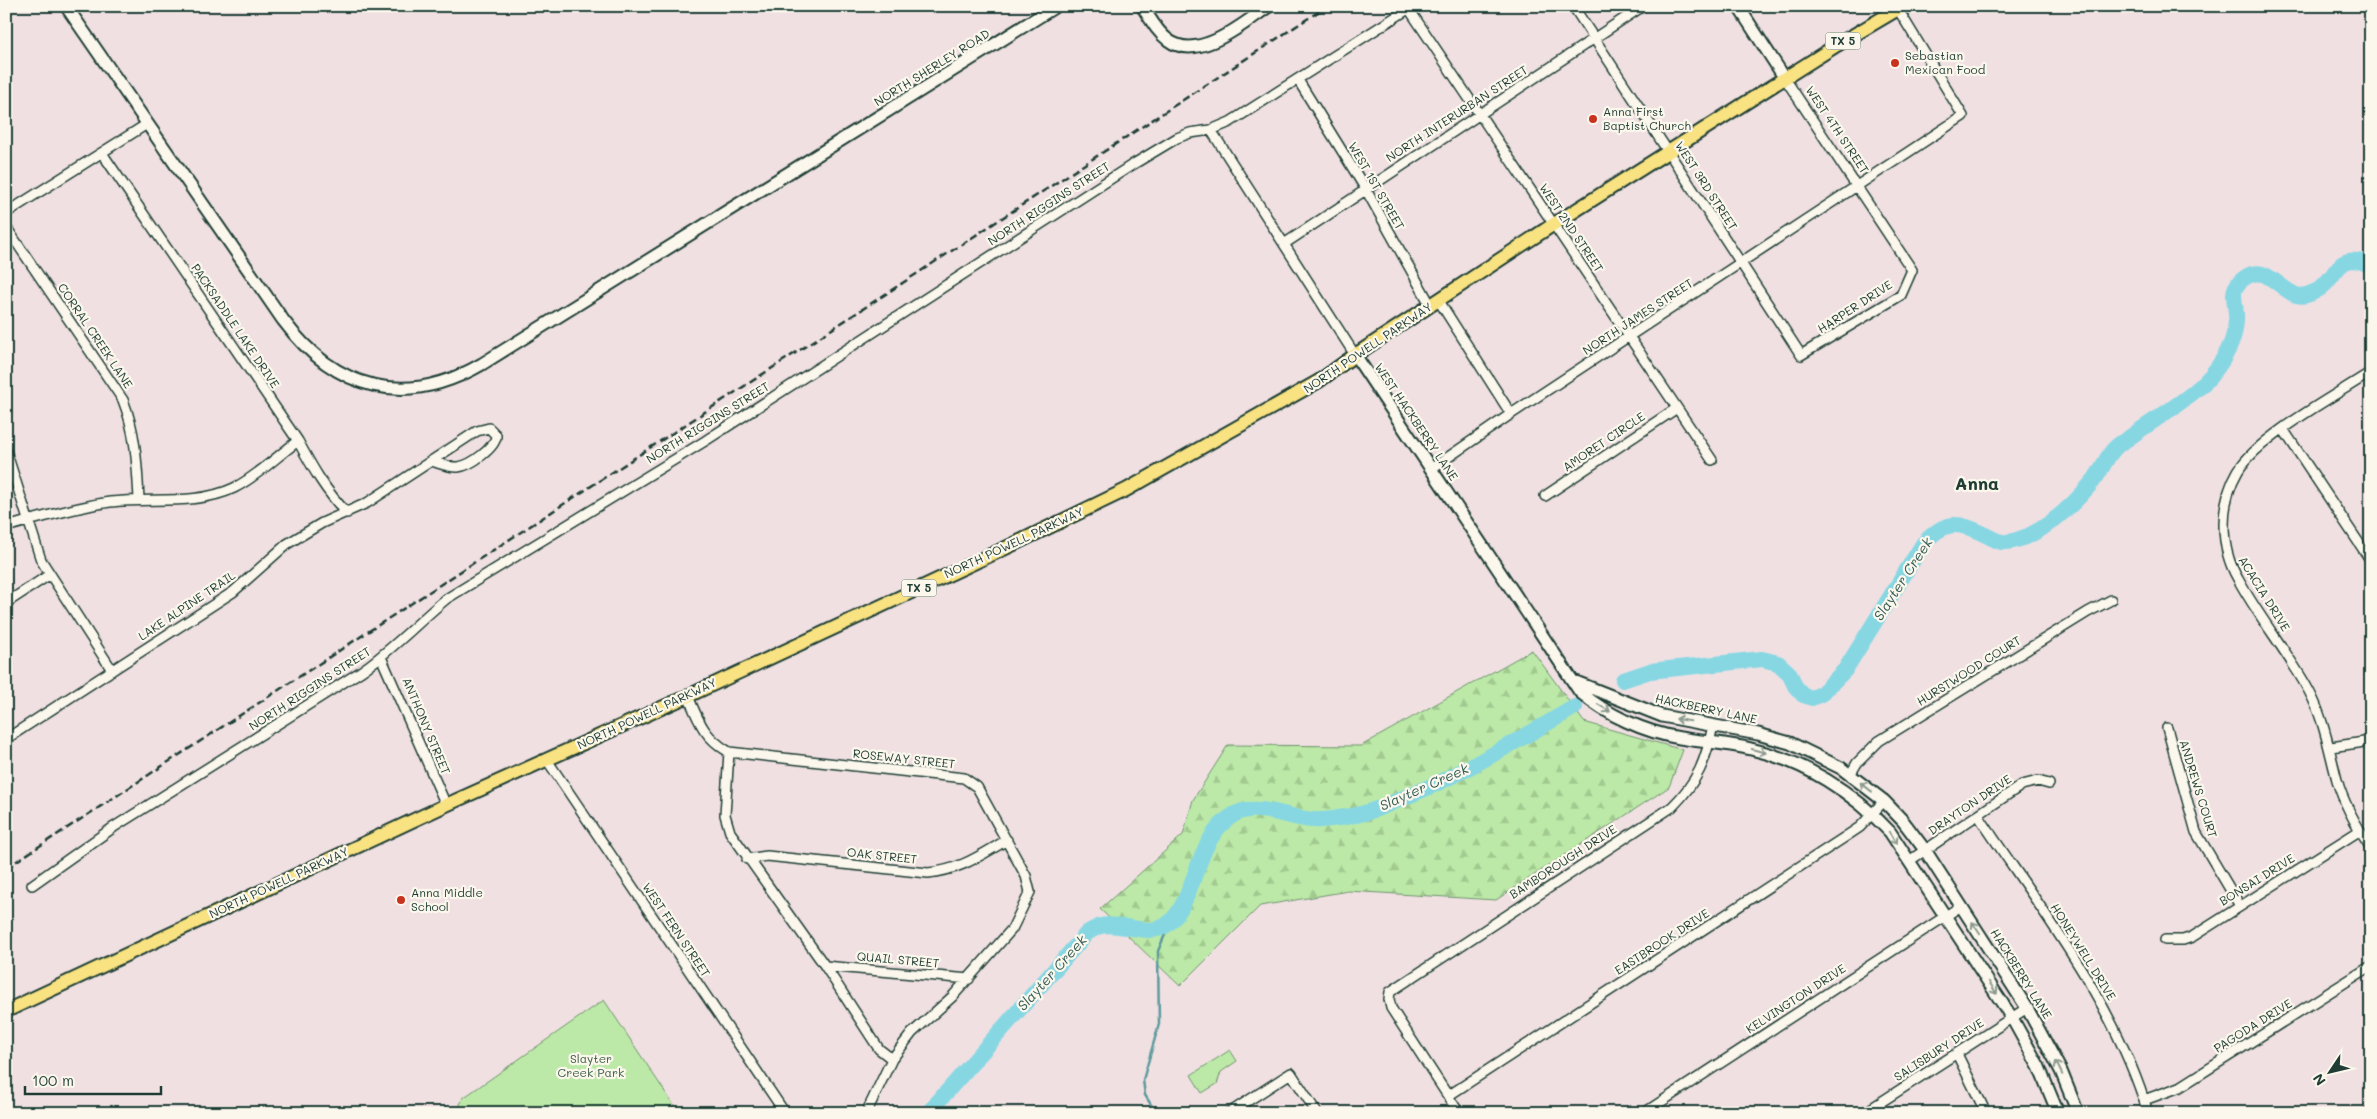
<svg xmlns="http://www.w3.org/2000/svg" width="2377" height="1119" font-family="Mali,sans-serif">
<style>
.forest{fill:url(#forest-firs);stroke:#6e936e}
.green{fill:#bce9a7;stroke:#6e936e}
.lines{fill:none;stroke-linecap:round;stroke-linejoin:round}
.stream{stroke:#5d999d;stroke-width:2.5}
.river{stroke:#87d7e3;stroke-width:16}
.street-casing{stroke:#1f3d34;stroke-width:12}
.secondary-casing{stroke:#1f3d34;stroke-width:15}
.primary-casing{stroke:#1f3d34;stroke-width:16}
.street{stroke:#fbf7ec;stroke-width:9}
.secondary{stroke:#fbf7ec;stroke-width:11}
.primary{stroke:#f8e281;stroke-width:12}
.rail{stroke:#1f3d34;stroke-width:2.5;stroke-dasharray:8 4;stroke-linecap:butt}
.oneway{stroke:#8d9a90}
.poi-dot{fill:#c8321e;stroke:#fbf7ec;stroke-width:2}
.labels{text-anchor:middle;stroke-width:4.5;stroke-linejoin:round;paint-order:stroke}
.shield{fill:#fbf7ec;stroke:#61756b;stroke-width:1}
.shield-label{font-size:11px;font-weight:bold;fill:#1f3d34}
.poi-label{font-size:12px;fill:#1f3d34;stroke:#fbf7ec;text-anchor:start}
.street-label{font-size:12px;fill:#1f3d34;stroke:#fbf7ec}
.park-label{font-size:12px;fill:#3e5f4b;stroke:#fbf7ec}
.water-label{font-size:14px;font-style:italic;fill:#345c57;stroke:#fbf7ec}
.district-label{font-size:18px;font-weight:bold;fill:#1f3d34;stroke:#fbf7ec}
</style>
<defs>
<pattern id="forest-firs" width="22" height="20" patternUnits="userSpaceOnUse" patternTransform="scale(1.25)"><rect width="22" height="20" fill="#bce9a7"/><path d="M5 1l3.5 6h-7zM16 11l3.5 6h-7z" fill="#a1c990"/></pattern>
</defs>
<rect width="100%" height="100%" fill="#f0e0e2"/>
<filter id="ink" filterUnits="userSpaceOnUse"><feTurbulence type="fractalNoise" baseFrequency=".02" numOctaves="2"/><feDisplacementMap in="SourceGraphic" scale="10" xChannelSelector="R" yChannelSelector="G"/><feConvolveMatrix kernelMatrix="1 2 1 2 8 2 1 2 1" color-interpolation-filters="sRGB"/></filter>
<g filter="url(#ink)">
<path class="forest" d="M 1532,650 L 1584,722 L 1683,750 L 1669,787 L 1496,900 L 1348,891 L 1260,906 L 1180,986 L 1100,909 L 1183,835 L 1193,800 L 1228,745 L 1361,746 Z"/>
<path class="green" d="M 604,1000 L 679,1113 L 456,1113 L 463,1098 Z
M 1230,1050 L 1237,1061 L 1221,1072 L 1217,1084 L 1202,1093 L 1191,1075 Z"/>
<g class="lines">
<path class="stream" d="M 1156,1113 L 1145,1095 L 1143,1080 L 1159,1024 L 1158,951 L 1170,923"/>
<path class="river" d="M 1623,680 L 1650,671 L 1762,659 L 1778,663 L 1790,674 L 1795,686 L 1803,695 L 1812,698 L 1821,694 L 1845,670 L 1923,544 C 1945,520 1957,521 1986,535 C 1991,537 1997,542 2003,542 C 2011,543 2020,539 2028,536 C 2053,524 2077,501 2094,480 C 2102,470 2106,457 2115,448 C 2120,443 2128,439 2133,435 C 2154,420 2176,407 2195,391 C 2215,375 2235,347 2236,321 C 2237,312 2234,303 2234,294 C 2234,287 2238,283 2243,279 C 2265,262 2277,288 2296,295 C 2302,297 2308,295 2314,292 C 2339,281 2334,247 2371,266
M 928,1113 L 1087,933 C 1091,931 1096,927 1101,926 C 1122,921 1152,940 1170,922 C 1197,897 1195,836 1235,814 C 1258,802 1290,819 1314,820 C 1325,821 1340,818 1351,816 C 1369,813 1385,806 1401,799 C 1462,775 1518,740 1575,707"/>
<g class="street-casing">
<path id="street" d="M 1573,6 L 1801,355 L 1901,295 L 1912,270 L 1784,77
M 1409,9 L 1712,460
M 1298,80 L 1365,188 L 1431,306
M 1211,130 L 1355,355
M 102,153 L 298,441 C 312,467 326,492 347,513
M 6,213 L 147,124
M 6,227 L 123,400 C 136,433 137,464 139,499
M 1284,244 L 1643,6
M 1439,301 L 1511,414
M 2371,372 C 2336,395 2258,437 2238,471 C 2228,488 2224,506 2224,525 C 2224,545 2228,562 2238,579 C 2259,618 2288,652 2309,691 C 2324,719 2329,750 2337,780 C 2344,805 2357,827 2371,848
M 2283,429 L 2371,561
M 6,451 L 41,560 L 112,670
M 1431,469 L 1511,414 L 1963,116 L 1896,6
M 1545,496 L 1677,408
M 6,527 C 40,518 75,507 110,502 C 151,497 196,506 234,488 C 258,476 277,456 298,441
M 6,603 L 49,575
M 381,657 L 446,805
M 688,696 C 699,722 704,737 729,752 L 725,815 L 730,832 L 825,966 L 879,1049 L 892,1059
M 2167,728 L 2196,832 L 2240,906
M 6,739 L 233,592 L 287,544 L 322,523 L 367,503 L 477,431 L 489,428 L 496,435 C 497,447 470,466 458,467 C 450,468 439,463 431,461
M 2331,747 L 2371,741
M 729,752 L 964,778 L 977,787 L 1026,876 L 1030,892 L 1012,929 L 952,997 L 912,1033 L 892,1059 L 869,1107
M 547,760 L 785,1113
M 1850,775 L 1857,763 L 1879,741 L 2088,612 L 2111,600
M 1978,815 C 2041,910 2115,1002 2148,1113
M 747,859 L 767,856 L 928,873 C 960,870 979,856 1007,840
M 1909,861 L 2022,785 L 2038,781 L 2049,784
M 32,885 L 114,827 L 360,672 C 391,651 417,623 446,599 L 705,441 L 1132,165 L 1177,138 L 1190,133 L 1211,130 L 1230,122 L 1413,6
M 2165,940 L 2183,940 L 2192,937 L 2359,831
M 825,966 L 969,979
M 1957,1054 L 1986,1113
M 1448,1096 L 1845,837 L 1860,827 L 1884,801
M 2144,1100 L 2180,1087 L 2371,966
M 1229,1113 L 1291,1073 L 1317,1113
M 1459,1113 L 1391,1008 L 1389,999 L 1390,992 L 1672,807 C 1698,781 1706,761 1713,725
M 1644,1113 L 1961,906
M 1864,1113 L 2027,1008
M 2367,1113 L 2371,1110"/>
</g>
<g class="secondary-casing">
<path id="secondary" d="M 66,6 L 283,320 C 335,390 405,409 482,364 L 1056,6
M 1142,6 C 1150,18 1157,32 1168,40 C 1198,63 1244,23 1269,6
M 1738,6 L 1784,77
M 1355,355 L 1580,692 C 1607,715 1644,732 1680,738 C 1703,742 1728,743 1751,749 C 1804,761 1853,792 1890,832 L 2012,1018 L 2039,1067 L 2058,1113
M 1576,682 L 1662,716 L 1758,734 L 1790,743 L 1841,768 L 1884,801 L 1903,821 L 1925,850 L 2027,1008 L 2061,1071 L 2078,1113"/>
</g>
<g class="primary-casing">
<path id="primary" d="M 6,1011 L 446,805 L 688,696 L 1012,545 L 1126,490 L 1319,381 L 1355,355 L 1554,224 L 1837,45 L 1903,6"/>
</g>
<use href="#street" class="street"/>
<use href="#secondary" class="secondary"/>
<use href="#primary" class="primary"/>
<path class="rail" d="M 6,868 L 1327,6"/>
</g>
<defs><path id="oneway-shaft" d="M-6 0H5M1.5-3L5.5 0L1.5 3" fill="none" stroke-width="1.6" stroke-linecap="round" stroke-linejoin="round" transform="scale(1.25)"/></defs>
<g class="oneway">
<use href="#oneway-shaft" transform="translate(1604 708) rotate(31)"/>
<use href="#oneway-shaft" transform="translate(1683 720) rotate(-171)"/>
<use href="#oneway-shaft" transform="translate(1759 751) rotate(16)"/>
<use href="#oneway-shaft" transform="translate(1866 787) rotate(-142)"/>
<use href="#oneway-shaft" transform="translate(1893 838) rotate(56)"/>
<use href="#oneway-shaft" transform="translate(1976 928) rotate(-123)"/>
<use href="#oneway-shaft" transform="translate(1993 988) rotate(57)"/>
<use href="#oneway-shaft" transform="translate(2059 1068) rotate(-116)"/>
</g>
</g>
<g class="poi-dot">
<circle cx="1895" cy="63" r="5"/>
<circle cx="1593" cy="119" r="5"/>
<circle cx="401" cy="900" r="5"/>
</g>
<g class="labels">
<g class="shield">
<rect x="1825.5" y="32.5" width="35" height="17" rx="4"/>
<rect x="901.5" y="579.5" width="35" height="17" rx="4"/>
</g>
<g class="shield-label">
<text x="1843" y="45">TX 5</text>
<text x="919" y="592">TX 5</text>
</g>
<g class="poi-label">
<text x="1905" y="60">Sebastian<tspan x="1905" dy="14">Mexican Food</tspan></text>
<text x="1603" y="116">Anna First<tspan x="1603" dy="14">Baptist Church</tspan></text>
<text x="411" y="897">Anna Middle<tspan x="411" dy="14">School</tspan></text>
</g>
<g class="street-label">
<text transform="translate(932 68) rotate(-32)" y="4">NORTH SHERLEY ROAD</text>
<text transform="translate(1457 114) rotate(-33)" y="4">NORTH INTERURBAN STREET</text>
<text transform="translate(1837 130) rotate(56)" y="4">WEST 4TH STREET</text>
<text transform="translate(1376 186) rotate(60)" y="4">WEST 1ST STREET</text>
<text transform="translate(1706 186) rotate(57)" y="4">WEST 3RD STREET</text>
<text transform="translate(1049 204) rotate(-33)" y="4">NORTH RIGGINS STREET</text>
<text transform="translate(1571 228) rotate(56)" y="4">WEST 2ND STREET</text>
<text transform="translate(1855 307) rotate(-33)" y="4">HARPER DRIVE</text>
<text transform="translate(1638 317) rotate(-33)" y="4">NORTH JAMES STREET</text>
<text transform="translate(235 326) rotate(56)" y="4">PACKSADDLE LAKE DRIVE</text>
<text transform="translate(95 336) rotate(56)" y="4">CORRAL CREEK LANE</text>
<text transform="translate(1368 348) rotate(-34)" y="4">NORTH POWELL PARKWAY</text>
<text transform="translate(1416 422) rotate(56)" y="4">WEST HACKBERRY LANE</text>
<text transform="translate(708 423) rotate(-32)" y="4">NORTH RIGGINS STREET</text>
<text transform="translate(1604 442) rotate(-34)" y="4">AMORET CIRCLE</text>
<text transform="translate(1014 543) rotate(-25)" y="4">NORTH POWELL PARKWAY</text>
<text transform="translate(2264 594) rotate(58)" y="4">ACACIA DRIVE</text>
<text transform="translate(187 606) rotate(-34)" y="4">LAKE ALPINE TRAIL</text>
<text transform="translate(1969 671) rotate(-32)" y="4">HURSTWOOD COURT</text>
<text transform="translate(310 689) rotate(-33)" y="4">NORTH RIGGINS STREET</text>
<text transform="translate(1706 709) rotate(12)" y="4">HACKBERRY LANE</text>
<text transform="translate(647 714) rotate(-25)" y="4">NORTH POWELL PARKWAY</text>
<text transform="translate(426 726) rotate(67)" y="4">ANTHONY STREET</text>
<text transform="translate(904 759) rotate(6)" y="4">ROSEWAY STREET</text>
<text transform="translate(2198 789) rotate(73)" y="4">ANDREWS COURT</text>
<text transform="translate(1970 805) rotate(-34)" y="4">DRAYTON DRIVE</text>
<text transform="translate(882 856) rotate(6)" y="4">OAK STREET</text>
<text transform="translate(1563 862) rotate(-33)" y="4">BAMBOROUGH DRIVE</text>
<text transform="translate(2257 880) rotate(-32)" y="4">BONSAI DRIVE</text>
<text transform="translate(279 883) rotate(-25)" y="4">NORTH POWELL PARKWAY</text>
<text transform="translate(676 930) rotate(56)" y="4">WEST FERN STREET</text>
<text transform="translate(1662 942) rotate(-33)" y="4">EASTBROOK DRIVE</text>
<text transform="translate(2083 952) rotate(58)" y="4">HONEYWELL DRIVE</text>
<text transform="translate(898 960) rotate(5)" y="4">QUAIL STREET</text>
<text transform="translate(2021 974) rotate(58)" y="4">HACKBERRY LANE</text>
<text transform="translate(1796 999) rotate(-33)" y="4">KELVINGTON DRIVE</text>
<text transform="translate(2253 1026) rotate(-32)" y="4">PAGODA DRIVE</text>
<text transform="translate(1939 1050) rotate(-33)" y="4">SALISBURY DRIVE</text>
</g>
<g class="park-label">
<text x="591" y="1063">Slayter<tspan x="591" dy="14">Creek Park</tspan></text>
</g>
<g class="water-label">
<text transform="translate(1903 579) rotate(-57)" y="5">Slayter Creek</text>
<text transform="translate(1424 787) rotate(-24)" y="5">Slayter Creek</text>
<text transform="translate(1052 973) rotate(-48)" y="5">Slayter Creek</text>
</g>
<g class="district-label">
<text x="1977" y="490">Anna</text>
</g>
</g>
<rect width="2377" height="1119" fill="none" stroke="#fbf7ec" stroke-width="25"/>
<rect x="12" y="12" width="2352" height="1094" fill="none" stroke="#1f3d34" stroke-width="2" filter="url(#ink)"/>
<g transform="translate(2330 1072) rotate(235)" stroke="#fbf7ec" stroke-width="4" paint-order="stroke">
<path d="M0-4L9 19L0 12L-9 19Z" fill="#1f3d34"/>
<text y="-8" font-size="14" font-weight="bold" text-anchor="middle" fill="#1f3d34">N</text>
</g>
<path d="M25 1086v8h136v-8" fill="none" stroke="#1f3d34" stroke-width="2.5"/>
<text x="32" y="1086" font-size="15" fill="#1f3d34" stroke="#fbf7ec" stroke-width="4" paint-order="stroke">100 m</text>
</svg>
